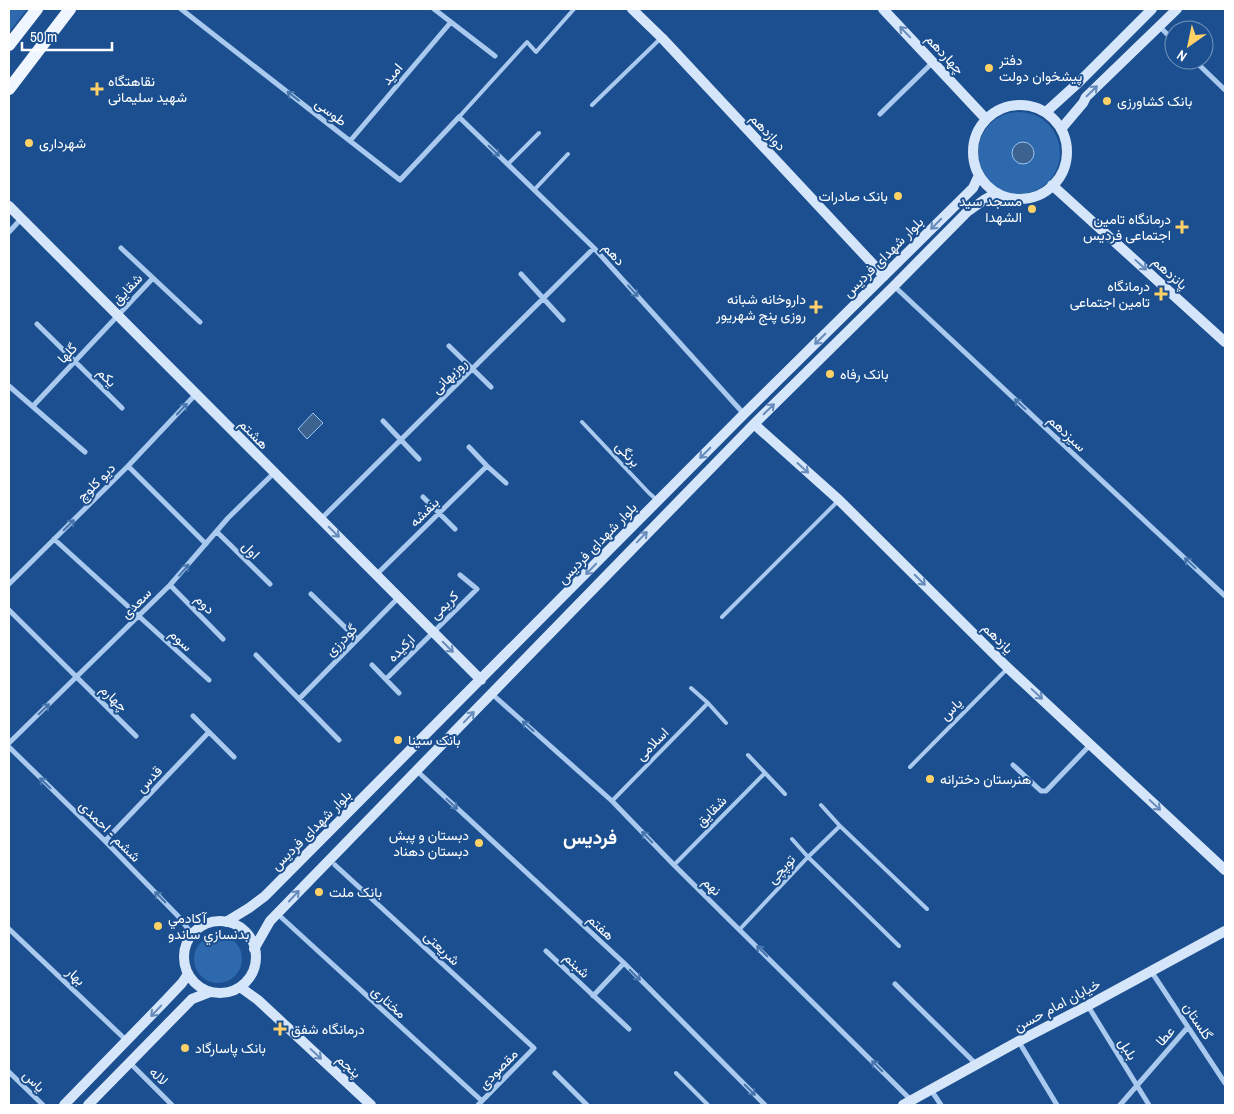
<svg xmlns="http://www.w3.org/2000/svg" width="1234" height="1114" font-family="'Archivo Narrow',Vazirmatn,sans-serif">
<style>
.green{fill:#2e69ad}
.water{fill:#3c6290;stroke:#9cc4f0}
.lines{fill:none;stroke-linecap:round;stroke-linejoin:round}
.lane{stroke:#a9c9ee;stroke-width:4}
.street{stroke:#a9c9ee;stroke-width:5}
.secondary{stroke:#d6e6fa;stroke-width:10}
.primary{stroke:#f0f6ff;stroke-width:12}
.oneway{stroke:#668bba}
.oneway2{stroke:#4674ac}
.poi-dot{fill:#ffd166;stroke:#1b4f8f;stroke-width:2}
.labels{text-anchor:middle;stroke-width:4;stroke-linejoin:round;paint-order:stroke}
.street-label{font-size:14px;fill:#fff;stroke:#1b4f8f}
.poi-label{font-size:14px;fill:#fff;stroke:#1b4f8f;text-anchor:start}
.district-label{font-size:19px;font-weight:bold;fill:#fff;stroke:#1b4f8f}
</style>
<rect width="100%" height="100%" fill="#1b4f8f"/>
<path class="green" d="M 9,9 L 27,9 L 9,32 Z
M978 153a41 41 0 1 1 82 0a41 41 0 1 1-82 0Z
M194 959a24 24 0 1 1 48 0a24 24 0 1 1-48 0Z"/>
<path class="water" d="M1012 153a11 11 0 1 1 22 0a11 11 0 1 1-22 0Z
M 313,413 L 323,423 L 307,439 L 298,429 Z"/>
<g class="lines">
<path class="lane" d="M 592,105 L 660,39
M 459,117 L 527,42 L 536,52 L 574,9
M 508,164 L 539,133
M 534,190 L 568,154
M 582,422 L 649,493 L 658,501
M 722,617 L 839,500
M 691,688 L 708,703 L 726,723
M 748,755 L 785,794
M 910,767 L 1007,669
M 612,801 L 708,703
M 821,805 L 840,826 L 927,909
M 792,839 L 808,857 L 899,946
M 674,865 L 765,773
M 740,929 L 808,857 L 840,826
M 676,1073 L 708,1105"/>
<path class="street" d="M 181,9 L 400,180 L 459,117 L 594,248 L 744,414
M 434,9 L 495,56
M 1159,26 L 1174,41
M 1194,60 L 1225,90
M 880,114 L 933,62
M 350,141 L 451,22
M 9,232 L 21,219
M 121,248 L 200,322
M 521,274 L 563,320
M 894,286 L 1225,596
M 37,324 L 122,408
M 449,346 L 491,387
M 9,386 L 85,452
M 33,406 L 153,278
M 383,421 L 419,459
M 469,447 L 487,466 L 506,483
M 128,466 L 206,544
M 423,497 L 455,529
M 321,519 L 594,248
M 217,532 L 270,584
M 54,539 L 209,680
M 376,575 L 487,466
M 9,584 L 128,466 L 196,394
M 170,585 L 223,639
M 311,594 L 357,639
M 9,610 L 136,736
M 256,655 L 339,740
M 372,665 L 399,693
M 386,679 L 477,589 L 460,575
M 492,694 L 612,801 L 674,865 L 911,1100
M 299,699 L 398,598
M 193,716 L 234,757
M 9,743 L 170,585 L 228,518 L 274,473
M 9,747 L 105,841 L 178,916 L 192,934
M 1013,765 L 1041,791 L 1046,791 L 1091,744
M 417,771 L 624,963 L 765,1105
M 105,841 L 209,732
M 335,865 L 534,1048 L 478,1105
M 282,918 L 482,1101
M 9,929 L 126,1040
M 546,951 L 629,1029
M 1151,971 L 1225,1083
M 895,984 L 977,1065
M 593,996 L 624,963
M 1088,1006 L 1149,1105
M 1019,1042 L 1057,1105
M 130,1063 L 172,1105
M 9,1072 L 43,1105
M 555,1073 L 587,1105
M 931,1090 L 941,1105
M 1120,1105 L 1188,1027"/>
<path class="secondary" d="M 632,9 L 662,38 L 884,276
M 883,9 L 986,119
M973 152a47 47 0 1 1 94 0a47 47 0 1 1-94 0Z
M 1046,112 L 1078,83 L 1152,9
M 1061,129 L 1083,103 L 1086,97 L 1177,9
M 1052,185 L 1225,342
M 9,206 L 481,680
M 754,424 L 839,500 L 1008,668 L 1225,870
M184 957a36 36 0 1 1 72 0a36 36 0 1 1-72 0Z
M 226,922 L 249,908 L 265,896 L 744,414 L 973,188 L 979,175
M 254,949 L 270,921 L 754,424 L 894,286 L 967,212 L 984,200 L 997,193
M 240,987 L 258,1000 L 371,1105
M 64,1105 L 165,1001 L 182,983 L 188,974
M 88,1105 L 192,999 L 210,992
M 903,1105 L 1019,1041 L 1087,1006 L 1225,931"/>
<path class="primary" d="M 9,45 L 37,9
M 9,89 L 70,9"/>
</g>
<defs><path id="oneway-shaft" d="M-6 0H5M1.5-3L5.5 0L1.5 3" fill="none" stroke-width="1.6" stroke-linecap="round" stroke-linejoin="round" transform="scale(1.25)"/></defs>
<g class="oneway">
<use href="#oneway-shaft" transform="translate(905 32) rotate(-134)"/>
<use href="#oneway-shaft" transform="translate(1092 91) rotate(-44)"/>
<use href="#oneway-shaft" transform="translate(936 224) rotate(135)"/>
<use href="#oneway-shaft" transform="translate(1141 265) rotate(42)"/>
<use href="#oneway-shaft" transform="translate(820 339) rotate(135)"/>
<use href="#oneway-shaft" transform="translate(769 409) rotate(-44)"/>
<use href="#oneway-shaft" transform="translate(705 453) rotate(135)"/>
<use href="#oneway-shaft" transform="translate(803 468) rotate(42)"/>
<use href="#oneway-shaft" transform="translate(334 532) rotate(45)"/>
<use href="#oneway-shaft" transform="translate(642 537) rotate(-46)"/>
<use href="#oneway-shaft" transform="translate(591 569) rotate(134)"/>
<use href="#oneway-shaft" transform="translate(920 580) rotate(45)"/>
<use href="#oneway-shaft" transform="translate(448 647) rotate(45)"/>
<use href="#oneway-shaft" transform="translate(1037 694) rotate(43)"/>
<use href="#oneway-shaft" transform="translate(469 717) rotate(-46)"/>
<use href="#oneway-shaft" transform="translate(1155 805) rotate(43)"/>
<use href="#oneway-shaft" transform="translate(294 896) rotate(-47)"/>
<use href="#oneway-shaft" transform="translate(156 1011) rotate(134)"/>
<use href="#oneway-shaft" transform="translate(316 1054) rotate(43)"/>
</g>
<g class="oneway2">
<use href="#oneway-shaft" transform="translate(293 96) rotate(-142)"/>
<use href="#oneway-shaft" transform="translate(494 151) rotate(44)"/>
<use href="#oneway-shaft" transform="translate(633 291) rotate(48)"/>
<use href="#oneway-shaft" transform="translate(1020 404) rotate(-137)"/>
<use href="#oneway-shaft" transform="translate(182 409) rotate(-47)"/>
<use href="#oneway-shaft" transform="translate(69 525) rotate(-45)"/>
<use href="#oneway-shaft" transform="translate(1190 563) rotate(-137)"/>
<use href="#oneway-shaft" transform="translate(184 570) rotate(-49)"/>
<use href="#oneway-shaft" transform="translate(44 709) rotate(-44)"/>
<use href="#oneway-shaft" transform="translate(528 726) rotate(-138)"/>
<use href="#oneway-shaft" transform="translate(45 783) rotate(-136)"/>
<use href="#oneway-shaft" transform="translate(452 804) rotate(43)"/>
<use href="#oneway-shaft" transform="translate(647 837) rotate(-134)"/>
<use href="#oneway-shaft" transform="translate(160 897) rotate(-135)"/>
<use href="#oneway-shaft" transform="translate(762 951) rotate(-135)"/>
<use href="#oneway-shaft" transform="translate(635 975) rotate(45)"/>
<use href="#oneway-shaft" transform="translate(877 1066) rotate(-135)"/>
<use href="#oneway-shaft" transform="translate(750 1090) rotate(45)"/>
</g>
<g class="poi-dot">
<circle cx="989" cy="68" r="5"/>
<path d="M94.5 81.5h5v5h5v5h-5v5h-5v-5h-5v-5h5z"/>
<circle cx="1107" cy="101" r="5"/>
<circle cx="29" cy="143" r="5"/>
<circle cx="898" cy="196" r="5"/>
<circle cx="1032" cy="209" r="5"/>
<path d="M1179.5 219.5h5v5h5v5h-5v5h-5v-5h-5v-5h5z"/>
<path d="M1158.5 286.5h5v5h5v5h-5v5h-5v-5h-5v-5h5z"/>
<path d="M813.5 299.5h5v5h5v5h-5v5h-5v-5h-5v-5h5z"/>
<circle cx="830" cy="374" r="5"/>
<circle cx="398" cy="740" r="5"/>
<circle cx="930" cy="779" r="5"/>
<circle cx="479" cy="843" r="5"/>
<circle cx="319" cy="892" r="5"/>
<circle cx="158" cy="926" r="5"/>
<path d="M277.5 1021.5h5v5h5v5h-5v5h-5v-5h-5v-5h5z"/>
<circle cx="185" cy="1048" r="5"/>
</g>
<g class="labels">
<g class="street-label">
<text transform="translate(945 54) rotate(47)" y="5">چهاردهم</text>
<text transform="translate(392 74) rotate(-50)" y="5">امید</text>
<text transform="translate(331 112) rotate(38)" y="5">طوسی</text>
<text transform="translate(768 132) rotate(47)" y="5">دوازدهم</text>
<text transform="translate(614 254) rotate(48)" y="5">دهم</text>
<text transform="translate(883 257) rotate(-45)" y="5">بلوار شهدای فردیس</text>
<text transform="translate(1170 273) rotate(42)" y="5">پانزدهم</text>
<text transform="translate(127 289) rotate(-47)" y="5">شقایق</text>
<text transform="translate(67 353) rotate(-47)" y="5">گلها</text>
<text transform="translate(449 376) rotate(-45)" y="5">روزبهانی</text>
<text transform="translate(107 377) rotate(45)" y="5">یکم</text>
<text transform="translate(1067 433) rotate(43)" y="5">سیزدهم</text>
<text transform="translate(254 434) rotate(46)" y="5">هشتم</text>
<text transform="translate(628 454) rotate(47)" y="5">برنگی</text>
<text transform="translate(96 482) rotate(-45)" y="5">دیو کلوچ</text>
<text transform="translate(424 512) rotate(-45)" y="5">بنفشه</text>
<text transform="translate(597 543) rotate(-46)" y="5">بلوار شهدای فردیس</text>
<text transform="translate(251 550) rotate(45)" y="5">اول</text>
<text transform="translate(136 603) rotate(-45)" y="5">سعدی</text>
<text transform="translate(205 604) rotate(46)" y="5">دوم</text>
<text transform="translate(444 605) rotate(-44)" y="5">کریمی</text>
<text transform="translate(998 638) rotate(45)" y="5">یازدهم</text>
<text transform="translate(181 640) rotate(43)" y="5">سوم</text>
<text transform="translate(341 640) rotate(-45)" y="5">گودرزی</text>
<text transform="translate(401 648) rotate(-45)" y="5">ارکیده</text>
<text transform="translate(114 698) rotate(44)" y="5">چهارم</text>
<text transform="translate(951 709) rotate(-45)" y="5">یاس</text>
<text transform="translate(652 744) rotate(-45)" y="5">اسلامی</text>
<text transform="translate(149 779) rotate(-46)" y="5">قدس</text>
<text transform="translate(711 811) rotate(-45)" y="5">شقایق</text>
<text transform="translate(311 830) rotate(-45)" y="5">بلوار شهدای فردیس</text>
<text transform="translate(110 831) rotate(45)" y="5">ششم - احمدی</text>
<text transform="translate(781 869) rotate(-47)" y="5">توپچی</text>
<text transform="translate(712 886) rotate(44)" y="5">نهم</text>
<text transform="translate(601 927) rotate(43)" y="5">هفتم</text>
<text transform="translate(442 948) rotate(43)" y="5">شریعتی</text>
<text transform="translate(577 965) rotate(43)" y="5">شبنم</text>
<text transform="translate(76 976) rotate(43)" y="5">بهار</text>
<text transform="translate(389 1002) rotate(42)" y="5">مختاری</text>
<text transform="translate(1057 1005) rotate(-28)" y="5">خیابان امام حسن</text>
<text transform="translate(1198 1021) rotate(56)" y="5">گلستان</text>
<text transform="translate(1165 1036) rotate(-49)" y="5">عطا</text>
<text transform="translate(1128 1049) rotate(58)" y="5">بلبل</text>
<text transform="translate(349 1066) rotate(43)" y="5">پنجم</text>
<text transform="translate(498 1069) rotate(-46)" y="5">مقصودی</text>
<text transform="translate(159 1076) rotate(44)" y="5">لاله</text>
<text transform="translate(34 1081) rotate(44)" y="5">یاس</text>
</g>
<g class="poi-label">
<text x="999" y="65">دفتر<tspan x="999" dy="16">پیشخوان دولت</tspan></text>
<text x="108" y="86">نقاهتگاه<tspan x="108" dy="16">شهید سلیمانی</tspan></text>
<text x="1117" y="106">بانک کشاورزی</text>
<text x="39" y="148">شهرداری</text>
<text x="888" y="201" text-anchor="end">بانک صادرات</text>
<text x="1022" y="206" text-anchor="end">مسجد سید<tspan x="1022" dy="16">الشهدا</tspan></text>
<text x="1171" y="224" text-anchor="end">درمانگاه تامین<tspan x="1171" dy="16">اجتماعی فردیس</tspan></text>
<text x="1150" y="291" text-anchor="end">درمانگاه<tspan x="1150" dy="16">تامین اجتماعى</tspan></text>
<text x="806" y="304" text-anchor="end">داروخانه شبانه<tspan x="806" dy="16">روزی پنج شهریور</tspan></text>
<text x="840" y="379">بانک رفاه</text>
<text x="408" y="745">بانک سینا</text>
<text x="940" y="784">هنرستان دخترانه</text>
<text x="469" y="840" text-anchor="end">دبستان و پبش<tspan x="469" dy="16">دبستان دهناد</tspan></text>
<text x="329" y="897">بانک ملت</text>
<text x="168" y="923">آكادمي<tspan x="168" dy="16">بدنسازي ساندو</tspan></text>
<text x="291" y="1034">درمانگاه شفق</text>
<text x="195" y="1053">بانک پاسارگاد</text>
</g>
<g class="district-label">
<text x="590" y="844">فردیس</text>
</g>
</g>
<rect width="1234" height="1114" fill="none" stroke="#ffffff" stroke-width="20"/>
<g transform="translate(1189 45) rotate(213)"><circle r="24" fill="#1b4f8f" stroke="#7695bc"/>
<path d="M0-4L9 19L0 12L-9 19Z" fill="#ffd166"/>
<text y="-8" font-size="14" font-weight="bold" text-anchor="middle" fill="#ffffff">N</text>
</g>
<path d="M22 42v8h90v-8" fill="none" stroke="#ffffff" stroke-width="2.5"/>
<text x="30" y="42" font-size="15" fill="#ffffff" stroke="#1b4f8f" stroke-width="4" paint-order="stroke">50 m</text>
</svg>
